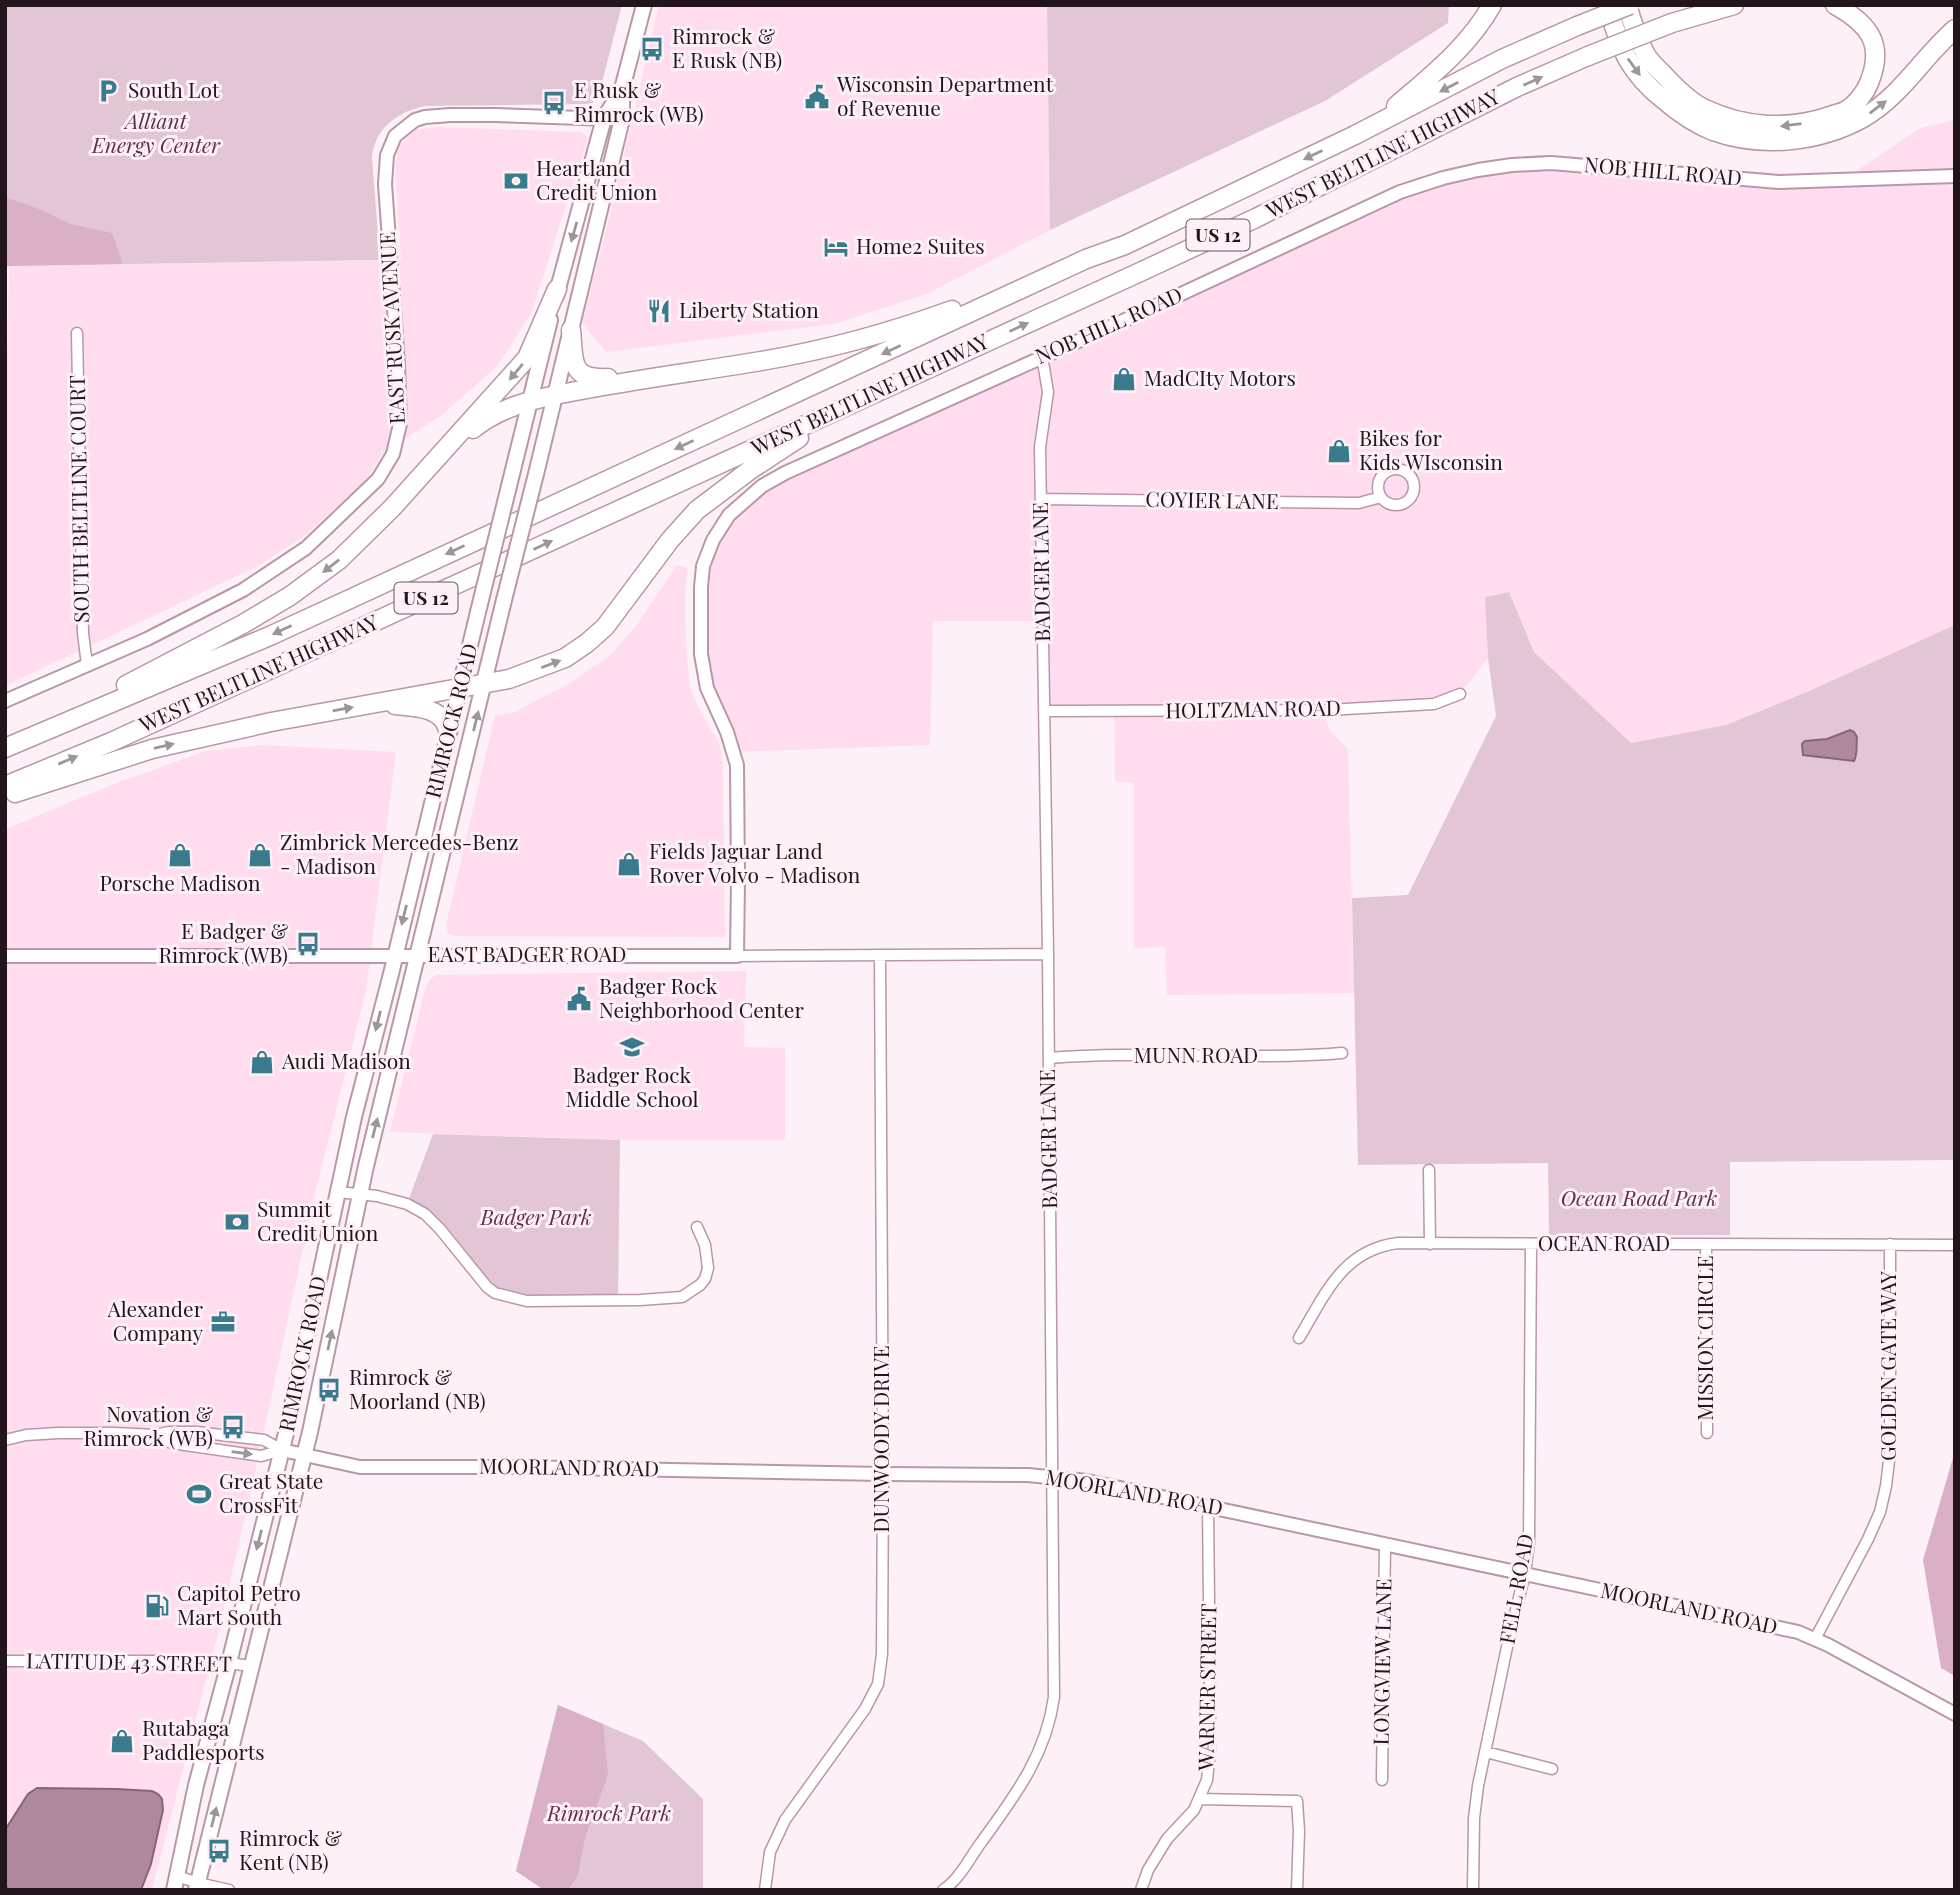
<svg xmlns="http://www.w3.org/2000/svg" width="1960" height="1895" font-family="'Playfair Display',serif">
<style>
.built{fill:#ffddef}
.green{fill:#e2c6d5;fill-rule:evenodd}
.forest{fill:#d9b0c6}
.water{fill:#af889e;stroke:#856677;stroke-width:2}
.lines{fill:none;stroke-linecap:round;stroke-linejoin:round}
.minor-casing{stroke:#b897a9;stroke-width:13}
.tertiary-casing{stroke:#b897a9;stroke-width:16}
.secondary-casing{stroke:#b897a9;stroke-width:18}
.motorway-casing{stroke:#b897a9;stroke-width:21}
.minor{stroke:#fff;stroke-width:10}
.tertiary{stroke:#fff;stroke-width:12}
.secondary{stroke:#fff;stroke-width:14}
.motorway{stroke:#fff;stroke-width:18}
.secondary-bridge-casing{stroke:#b897a9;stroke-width:18;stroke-linecap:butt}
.motorway-bridge-casing{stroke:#b897a9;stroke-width:21;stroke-linecap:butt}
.secondary-bridge{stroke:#fff;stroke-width:14}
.motorway-bridge{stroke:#fff;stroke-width:18}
.oneway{fill:#9c9699}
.labels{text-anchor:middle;stroke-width:6;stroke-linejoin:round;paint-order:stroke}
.shield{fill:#fef0f7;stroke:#64575e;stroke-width:2}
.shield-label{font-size:19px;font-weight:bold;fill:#22161c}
.poi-label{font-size:21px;fill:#22161c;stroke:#fef0f7;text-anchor:start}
.park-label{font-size:21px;font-style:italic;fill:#622f4e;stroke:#fef0f7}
.street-label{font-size:21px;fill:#22161c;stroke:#fef0f7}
</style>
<rect width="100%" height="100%" fill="#fef0f7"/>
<path class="built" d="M 659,5 L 1047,5 L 1050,230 L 927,294 L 834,324 L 606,352 L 582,323 L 609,218 Z
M 1955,120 L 1955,625 L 1809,691 L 1726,725 L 1631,743 L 1534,652 L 1509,592 L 1485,597 L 1488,658 L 1460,694 L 1434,704 L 1322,711 L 1331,732 L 1348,749 L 1354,993 L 1167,995 L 1165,947 L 1134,948 L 1134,783 L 1115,781 L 1114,711 L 1045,711 L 1043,618 L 1036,621 L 933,621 L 930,745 L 733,752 L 707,688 L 703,566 L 743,501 L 762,486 L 1400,192 L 1512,165 L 1843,180 L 1920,128 Z
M 437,127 L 581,132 L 588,138 L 531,314 L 497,366 L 443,414 L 383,453 L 366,480 L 303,537 L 258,566 L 5,686 L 5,451 L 9,266 L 401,260 L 395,167 L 399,145 L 416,130 Z
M 677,565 L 688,568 L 685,588 L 686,645 L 690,688 L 701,713 L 720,745 L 723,765 L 725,937 L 455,936 L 448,933 L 446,925 L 495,715 L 513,713 L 568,684 L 612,654 L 638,623 Z
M 262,745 L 396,752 L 366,991 L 315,1193 L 253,1482 L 219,1629 L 152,1890 L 5,1890 L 5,829 L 114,784 L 205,751 Z
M 746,971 L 744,1047 L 785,1048 L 785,1140 L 620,1140 L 390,1132 L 425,989 L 429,980 L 436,975 Z"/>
<path class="green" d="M 5,5 L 622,5 L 599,94 L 592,104 L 426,106 C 399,111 375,127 372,157 L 380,260 L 5,266 Z
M 1047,5 L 1449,5 L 1448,23 L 1325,101 L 1050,230 Z
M 1509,592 L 1534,652 L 1631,743 L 1726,725 L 1809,691 L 1955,625 L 1955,1160 L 1730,1162 L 1730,1235 L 1549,1235 L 1548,1163 L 1358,1165 L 1352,898 L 1408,895 L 1496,716 L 1488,658 L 1485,597 ZM 1846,732 L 1857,737 L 1856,745 L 1857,755 L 1839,760 L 1827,757 L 1809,757 L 1805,741 L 1826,739 Z
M 433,1134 L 620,1140 L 618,1301 L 555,1301 L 495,1293 L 440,1229 L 407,1204 Z
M 558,1705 L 643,1741 L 703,1799 L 703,1890 L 544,1890 L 516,1871 Z"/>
<path class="forest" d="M 5,197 L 39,209 L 71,224 L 112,233 L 123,264 L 5,266 Z
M 1955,1451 L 1955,1676 L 1941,1668 L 1923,1560 Z
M 558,1705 L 603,1724 L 608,1775 L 585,1838 L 578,1875 L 568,1890 L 544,1890 L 516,1871 Z"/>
<path class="water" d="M 1850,730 L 1854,732 L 1857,737 C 1856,746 1858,753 1854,761 L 1803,755 L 1802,744 L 1805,741 L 1827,739 Z
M 37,1788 L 117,1789 L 152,1791 L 158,1794 L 162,1799 L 163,1810 L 151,1864 L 141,1890 L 9,1890 L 5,1884 L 5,1830 L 28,1794 Z"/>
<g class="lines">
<g class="minor-casing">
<path id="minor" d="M 77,333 L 83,633 L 87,665
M1378 487a18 18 0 1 1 36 0a18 18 0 1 1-36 0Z
M 1041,499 L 1359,503 L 1381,497
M 1045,711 L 1328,710 L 1434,704 L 1460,694
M 737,956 L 1048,954
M 1049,1058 C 1146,1050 1245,1061 1342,1053
M 1429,1170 L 1430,1244
M 337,1192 L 377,1196 L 407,1204 L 425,1214 L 440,1229 L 487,1287 L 495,1293 L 527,1301 L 640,1300 L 682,1297 L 700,1285 L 705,1279 L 708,1268 L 705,1245 L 697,1227
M 1706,1244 L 1707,1433
M 1299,1338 C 1325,1295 1342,1250 1398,1243 L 1955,1245
M 155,1435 L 169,1442 L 185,1445 L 261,1456 L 282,1450
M 5,1440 L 26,1435 L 58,1433 L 114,1433 L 155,1435 L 169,1432 L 196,1432 L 264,1440 L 282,1450
M 1815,1639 L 1868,1539 L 1880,1512 L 1886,1486 L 1890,1452 L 1890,1244
M 5,1661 L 210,1661 L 252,1666
M 1486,1752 L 1552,1769
M 1382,1780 L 1385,1544
M 1200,1799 L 1297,1801 L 1299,1831 L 1297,1890
M 177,1876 L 198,1883 L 229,1890
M 765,1890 L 770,1852 L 785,1820 L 865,1709 L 878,1684 L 882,1654 L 883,1474 L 880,955
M 943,1890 C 959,1880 969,1859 980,1844 C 1014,1797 1046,1756 1054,1697 L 1048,954 L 1040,447 L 1048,392 L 1042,356
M 1141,1890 L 1148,1870 L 1167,1839 L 1194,1810 L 1207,1780 L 1210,1750 L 1210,1698 L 1208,1506
M 1473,1890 L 1474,1818 L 1478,1786 L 1507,1647 L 1525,1573 L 1529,1543 L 1531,1244"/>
</g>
<g class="tertiary-casing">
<path id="tertiary" d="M 5,701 L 147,639 L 243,590 L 306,548 L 378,479 L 393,454 L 400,424 L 398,364 L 385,184 L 387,155 L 395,136 L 415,120 L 425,117 L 450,115 L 495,115 L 611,119
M 5,956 L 737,956 L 738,880 L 737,765 L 727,732 L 707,688 L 701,654 L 701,587 L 703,566 L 713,540 L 729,515 L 762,486 L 785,473 L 1134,316 L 1400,192 L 1443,178 L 1478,170 L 1512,165 L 1551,163 L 1779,182 L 1955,176
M 282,1450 L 360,1467 L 515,1467 L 883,1474 L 1028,1475 L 1087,1481 L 1798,1632 L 1828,1645 L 1955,1714"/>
</g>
<g class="secondary-casing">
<path id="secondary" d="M 556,296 L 604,118 L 622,90
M 536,474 L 622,119 L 622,89 L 644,5
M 509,486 L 550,320
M 174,1890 L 196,1785 L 229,1663 L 287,1429 L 354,1117 L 391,974 L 478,612
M 196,1890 L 310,1432 L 366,1166 L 504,600"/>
</g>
<g class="motorway-casing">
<path id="motorway" d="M 1607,5 C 1613,24 1619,43 1628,60 C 1637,75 1650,89 1664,100 C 1678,112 1695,124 1713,131 C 1761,148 1818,143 1863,118 C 1901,96 1923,57 1955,29
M 1627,5 C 1632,22 1638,40 1646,55 C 1651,63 1658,69 1664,75 C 1676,88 1690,102 1705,109 C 1745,128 1789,130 1830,116 C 1835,114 1841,113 1845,111 C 1856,105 1865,93 1869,83 C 1885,44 1869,24 1835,5
M 1672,23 L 1734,5
M 1396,106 C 1432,75 1468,47 1492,5
M 571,330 C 574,361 569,380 608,378
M 473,429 C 507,401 555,395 598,387 C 652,377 707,370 761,361 C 827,350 889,333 952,310
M 126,685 L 243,624 L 290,596 L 339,560 L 393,507 L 527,358 L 557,289
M 395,705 C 415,707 443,707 448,730
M 5,748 L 272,635 L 1086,259 L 1125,245 L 1355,135 L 1502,59 L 1577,26
M 5,786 L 111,742 L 1138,273 L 1256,218 L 1517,87 L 1588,56
M 15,793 L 152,749 L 271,722 L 509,679 L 565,658 L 587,643 L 605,627 L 670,540 L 697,510 L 750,470 L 799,438"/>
</g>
<use href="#minor" class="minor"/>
<use href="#tertiary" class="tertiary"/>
<use href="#secondary" class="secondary"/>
<use href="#motorway" class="motorway"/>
<g class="secondary-bridge-casing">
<path id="secondary-bridge" d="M 504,600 L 536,474
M 478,612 L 509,486"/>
</g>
<g class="motorway-bridge-casing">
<path id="motorway-bridge" d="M 1577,26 L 1630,5
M 1588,56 L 1672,23"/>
</g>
<use href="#secondary-bridge" class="secondary-bridge"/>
<use href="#motorway-bridge" class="motorway-bridge"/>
</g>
<defs><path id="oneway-solid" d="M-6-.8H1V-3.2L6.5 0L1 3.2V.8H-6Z" transform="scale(1.75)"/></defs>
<g class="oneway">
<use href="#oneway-solid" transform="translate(1634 67) rotate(54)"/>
<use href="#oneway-solid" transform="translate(1533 81) rotate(-24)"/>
<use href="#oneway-solid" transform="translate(1449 87) rotate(153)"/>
<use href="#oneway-solid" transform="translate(1878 107) rotate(-37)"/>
<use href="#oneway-solid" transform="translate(1791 125) rotate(173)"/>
<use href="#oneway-solid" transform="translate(1313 155) rotate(154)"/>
<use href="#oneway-solid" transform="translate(574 232) rotate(106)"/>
<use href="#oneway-solid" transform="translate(1019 327) rotate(-25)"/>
<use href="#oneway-solid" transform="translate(891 350) rotate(155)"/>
<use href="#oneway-solid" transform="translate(516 372) rotate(130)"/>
<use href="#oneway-solid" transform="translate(684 445) rotate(155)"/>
<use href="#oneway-solid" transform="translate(543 545) rotate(-25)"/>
<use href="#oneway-solid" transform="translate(455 550) rotate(155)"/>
<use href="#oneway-solid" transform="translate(331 566) rotate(142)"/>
<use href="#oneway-solid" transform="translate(282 630) rotate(155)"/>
<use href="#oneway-solid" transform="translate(551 664) rotate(-21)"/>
<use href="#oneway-solid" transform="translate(343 709) rotate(-10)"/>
<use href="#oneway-solid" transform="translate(476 721) rotate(-76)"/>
<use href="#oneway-solid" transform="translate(164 746) rotate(-13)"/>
<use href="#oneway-solid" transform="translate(68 760) rotate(-23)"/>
<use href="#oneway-solid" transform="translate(404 915) rotate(104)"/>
<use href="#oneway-solid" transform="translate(378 1021) rotate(104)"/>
<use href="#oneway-solid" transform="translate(375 1128) rotate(-76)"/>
<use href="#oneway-solid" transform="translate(330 1340) rotate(-78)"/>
<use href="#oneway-solid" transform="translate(242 1453) rotate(8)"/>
<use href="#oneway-solid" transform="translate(259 1540) rotate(104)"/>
<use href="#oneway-solid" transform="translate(214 1817) rotate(-76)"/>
</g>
<defs>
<g id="bus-bare" transform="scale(1.89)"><path d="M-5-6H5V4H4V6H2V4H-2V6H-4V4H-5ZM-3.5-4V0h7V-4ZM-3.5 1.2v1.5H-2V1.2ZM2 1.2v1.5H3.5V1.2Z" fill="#3a7a8d" stroke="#fef0f7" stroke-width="2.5" paint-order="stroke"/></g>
<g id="parking-bare" transform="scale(1.89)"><path d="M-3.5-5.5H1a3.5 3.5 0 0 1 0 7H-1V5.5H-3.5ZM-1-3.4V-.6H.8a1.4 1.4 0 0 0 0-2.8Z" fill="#3a7a8d" stroke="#fef0f7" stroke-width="2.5" paint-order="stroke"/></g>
<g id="civic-bare" transform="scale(1.89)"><path d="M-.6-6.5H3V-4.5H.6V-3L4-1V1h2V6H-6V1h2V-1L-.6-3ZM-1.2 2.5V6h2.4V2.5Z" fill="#3a7a8d" stroke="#fef0f7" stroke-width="2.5" paint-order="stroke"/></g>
<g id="bank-bare" transform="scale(1.89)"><path d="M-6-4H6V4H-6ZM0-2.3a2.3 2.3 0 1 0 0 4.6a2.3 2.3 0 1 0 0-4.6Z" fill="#3a7a8d" stroke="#fef0f7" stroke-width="2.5" paint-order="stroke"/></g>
<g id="hotel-bare" transform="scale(1.89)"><path d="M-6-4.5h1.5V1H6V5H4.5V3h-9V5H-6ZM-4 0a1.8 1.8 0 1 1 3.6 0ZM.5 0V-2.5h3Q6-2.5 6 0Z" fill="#3a7a8d" stroke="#fef0f7" stroke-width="2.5" paint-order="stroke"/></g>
<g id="restaurant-bare" transform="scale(1.89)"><path d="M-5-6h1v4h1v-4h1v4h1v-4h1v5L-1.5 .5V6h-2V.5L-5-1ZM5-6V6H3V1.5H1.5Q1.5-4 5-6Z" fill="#3a7a8d" stroke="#fef0f7" stroke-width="2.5" paint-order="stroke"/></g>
<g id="shop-bare" transform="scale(1.89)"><path d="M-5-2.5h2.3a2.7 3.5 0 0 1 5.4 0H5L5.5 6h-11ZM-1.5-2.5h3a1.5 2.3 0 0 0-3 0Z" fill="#3a7a8d" stroke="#fef0f7" stroke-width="2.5" paint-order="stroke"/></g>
<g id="school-bare" transform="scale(1.89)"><path d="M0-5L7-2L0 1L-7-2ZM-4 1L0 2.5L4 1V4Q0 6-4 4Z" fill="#3a7a8d" stroke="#fef0f7" stroke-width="2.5" paint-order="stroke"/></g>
<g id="office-bare" transform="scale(1.89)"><path d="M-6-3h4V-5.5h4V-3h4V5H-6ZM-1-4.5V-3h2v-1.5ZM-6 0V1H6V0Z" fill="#3a7a8d" stroke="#fef0f7" stroke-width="2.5" paint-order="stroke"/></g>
<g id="stadium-bare" transform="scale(1.89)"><path d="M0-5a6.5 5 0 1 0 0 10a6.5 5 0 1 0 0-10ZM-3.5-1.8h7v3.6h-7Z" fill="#3a7a8d" stroke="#fef0f7" stroke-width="2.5" paint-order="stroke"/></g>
<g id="fuel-bare" transform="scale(1.89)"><path d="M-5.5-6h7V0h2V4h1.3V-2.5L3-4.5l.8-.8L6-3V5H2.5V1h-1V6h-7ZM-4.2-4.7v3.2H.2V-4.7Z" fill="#3a7a8d" stroke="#fef0f7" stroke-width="2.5" paint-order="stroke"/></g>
</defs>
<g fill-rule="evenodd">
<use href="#bus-bare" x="652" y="49"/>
<use href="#parking-bare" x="108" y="91"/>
<use href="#civic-bare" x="817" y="97"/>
<use href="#bus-bare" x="554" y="103"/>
<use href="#bank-bare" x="516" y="181"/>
<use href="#hotel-bare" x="836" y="247"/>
<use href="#restaurant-bare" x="659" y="311"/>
<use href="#shop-bare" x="1124" y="379"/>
<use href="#shop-bare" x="1339" y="451"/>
<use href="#shop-bare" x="180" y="855"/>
<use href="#shop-bare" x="260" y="855"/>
<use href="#shop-bare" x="629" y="864"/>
<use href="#bus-bare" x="308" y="944"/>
<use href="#civic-bare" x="579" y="999"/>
<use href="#school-bare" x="632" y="1047"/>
<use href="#shop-bare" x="262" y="1062"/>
<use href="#bank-bare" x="237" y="1222"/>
<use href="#office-bare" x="223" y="1322"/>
<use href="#bus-bare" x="329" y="1390"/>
<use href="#bus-bare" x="233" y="1427"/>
<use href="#stadium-bare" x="199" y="1494"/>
<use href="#fuel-bare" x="157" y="1606"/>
<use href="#shop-bare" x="122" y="1741"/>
<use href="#bus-bare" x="219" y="1851"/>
</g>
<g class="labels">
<g class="shield">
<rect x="1186.5" y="219.5" width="63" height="31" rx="5"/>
<rect x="394.5" y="582.5" width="63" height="31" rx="5"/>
</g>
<g class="shield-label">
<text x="1218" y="242">US 12</text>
<text x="426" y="605">US 12</text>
</g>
<g class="poi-label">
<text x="672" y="44">Rimrock &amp;<tspan x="672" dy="24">E Rusk (NB)</tspan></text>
<text x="837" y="92">Wisconsin Department<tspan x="837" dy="24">of Revenue</tspan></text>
<text x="128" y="98">South Lot</text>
<text x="574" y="98">E Rusk &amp;<tspan x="574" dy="24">Rimrock (WB)</tspan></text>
<text x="536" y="176">Heartland<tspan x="536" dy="24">Credit Union</tspan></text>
<text x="856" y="254">Home2 Suites</text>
<text x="679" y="318">Liberty Station</text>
<text x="1144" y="386">MadCIty Motors</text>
<text x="1359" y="446">Bikes for<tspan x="1359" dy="24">Kids WIsconsin</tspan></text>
<text x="280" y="850">Zimbrick Mercedes-Benz<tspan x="280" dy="24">- Madison</tspan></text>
<text x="649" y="859">Fields Jaguar Land<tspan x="649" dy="24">Rover Volvo - Madison</tspan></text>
<text x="180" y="891" text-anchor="middle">Porsche Madison</text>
<text x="288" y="939" text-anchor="end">E Badger &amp;<tspan x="288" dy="24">Rimrock (WB)</tspan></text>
<text x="599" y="994">Badger Rock<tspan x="599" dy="24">Neighborhood Center</tspan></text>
<text x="282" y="1069">Audi Madison</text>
<text x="632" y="1083" text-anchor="middle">Badger Rock<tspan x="632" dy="24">Middle School</tspan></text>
<text x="257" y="1217">Summit<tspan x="257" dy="24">Credit Union</tspan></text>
<text x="203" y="1317" text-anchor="end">Alexander<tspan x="203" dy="24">Company</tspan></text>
<text x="349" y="1385">Rimrock &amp;<tspan x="349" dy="24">Moorland (NB)</tspan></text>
<text x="213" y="1422" text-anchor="end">Novation &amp;<tspan x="213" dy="24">Rimrock (WB)</tspan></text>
<text x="219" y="1489">Great State<tspan x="219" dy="24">CrossFit</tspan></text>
<text x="177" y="1601">Capitol Petro<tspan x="177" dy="24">Mart South</tspan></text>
<text x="142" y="1736">Rutabaga<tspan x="142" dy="24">Paddlesports</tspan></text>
<text x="239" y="1846">Rimrock &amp;<tspan x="239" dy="24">Kent (NB)</tspan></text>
</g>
<g class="park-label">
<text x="156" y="129">Alliant<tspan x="156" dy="24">Energy Center</tspan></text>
<text x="1639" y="1206">Ocean Road Park</text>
<text x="536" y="1225">Badger Park</text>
<text x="609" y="1821">Rimrock Park</text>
</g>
<g class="street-label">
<text transform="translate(1383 154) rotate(-27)" y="7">WEST BELTLINE HIGHWAY</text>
<text transform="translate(1663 172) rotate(5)" y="7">NOB HILL ROAD</text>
<text transform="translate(1109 326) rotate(-24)" y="7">NOB HILL ROAD</text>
<text transform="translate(393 328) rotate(-93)" y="7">EAST RUSK AVENUE</text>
<text transform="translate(870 395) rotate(-25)" y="7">WEST BELTLINE HIGHWAY</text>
<text transform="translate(80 499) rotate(-91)" y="7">SOUTH BELTLINE COURT</text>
<text transform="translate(1212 501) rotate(1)" y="7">COYIER LANE</text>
<text transform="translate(1042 572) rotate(-91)" y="7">BADGER LANE</text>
<text transform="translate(259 674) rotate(-24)" y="7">WEST BELTLINE HIGHWAY</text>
<text transform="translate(1253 710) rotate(-1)" y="7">HOLTZMAN ROAD</text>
<text transform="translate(452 721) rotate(-76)" y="7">RIMROCK ROAD</text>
<text x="527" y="962">EAST BADGER ROAD</text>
<text x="1196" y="1063">MUNN ROAD</text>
<text transform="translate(1049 1139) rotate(-91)" y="7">BADGER LANE</text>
<text x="1604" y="1251">OCEAN ROAD</text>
<text transform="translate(1706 1338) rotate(-90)" y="7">MISSION CIRCLE</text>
<text transform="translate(303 1354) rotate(-78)" y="7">RIMROCK ROAD</text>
<text transform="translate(1889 1366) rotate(-90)" y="7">GOLDEN GATE WAY</text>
<text transform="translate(882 1439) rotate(-90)" y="7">DUNWOODY DRIVE</text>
<text transform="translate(569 1468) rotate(1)" y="7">MOORLAND ROAD</text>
<text transform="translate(1134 1493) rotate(10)" y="7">MOORLAND ROAD</text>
<text transform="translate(1517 1589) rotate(-80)" y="7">FELL ROAD</text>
<text transform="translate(1689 1609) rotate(12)" y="7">MOORLAND ROAD</text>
<text transform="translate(1383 1662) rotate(-89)" y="7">LONGVIEW LANE</text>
<text transform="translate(129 1663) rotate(1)" y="7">LATITUDE 43 STREET</text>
<text transform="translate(1208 1687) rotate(-89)" y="7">WARNER STREET</text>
</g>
</g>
<rect width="1960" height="1895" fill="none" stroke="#22161c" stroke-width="14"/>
</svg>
